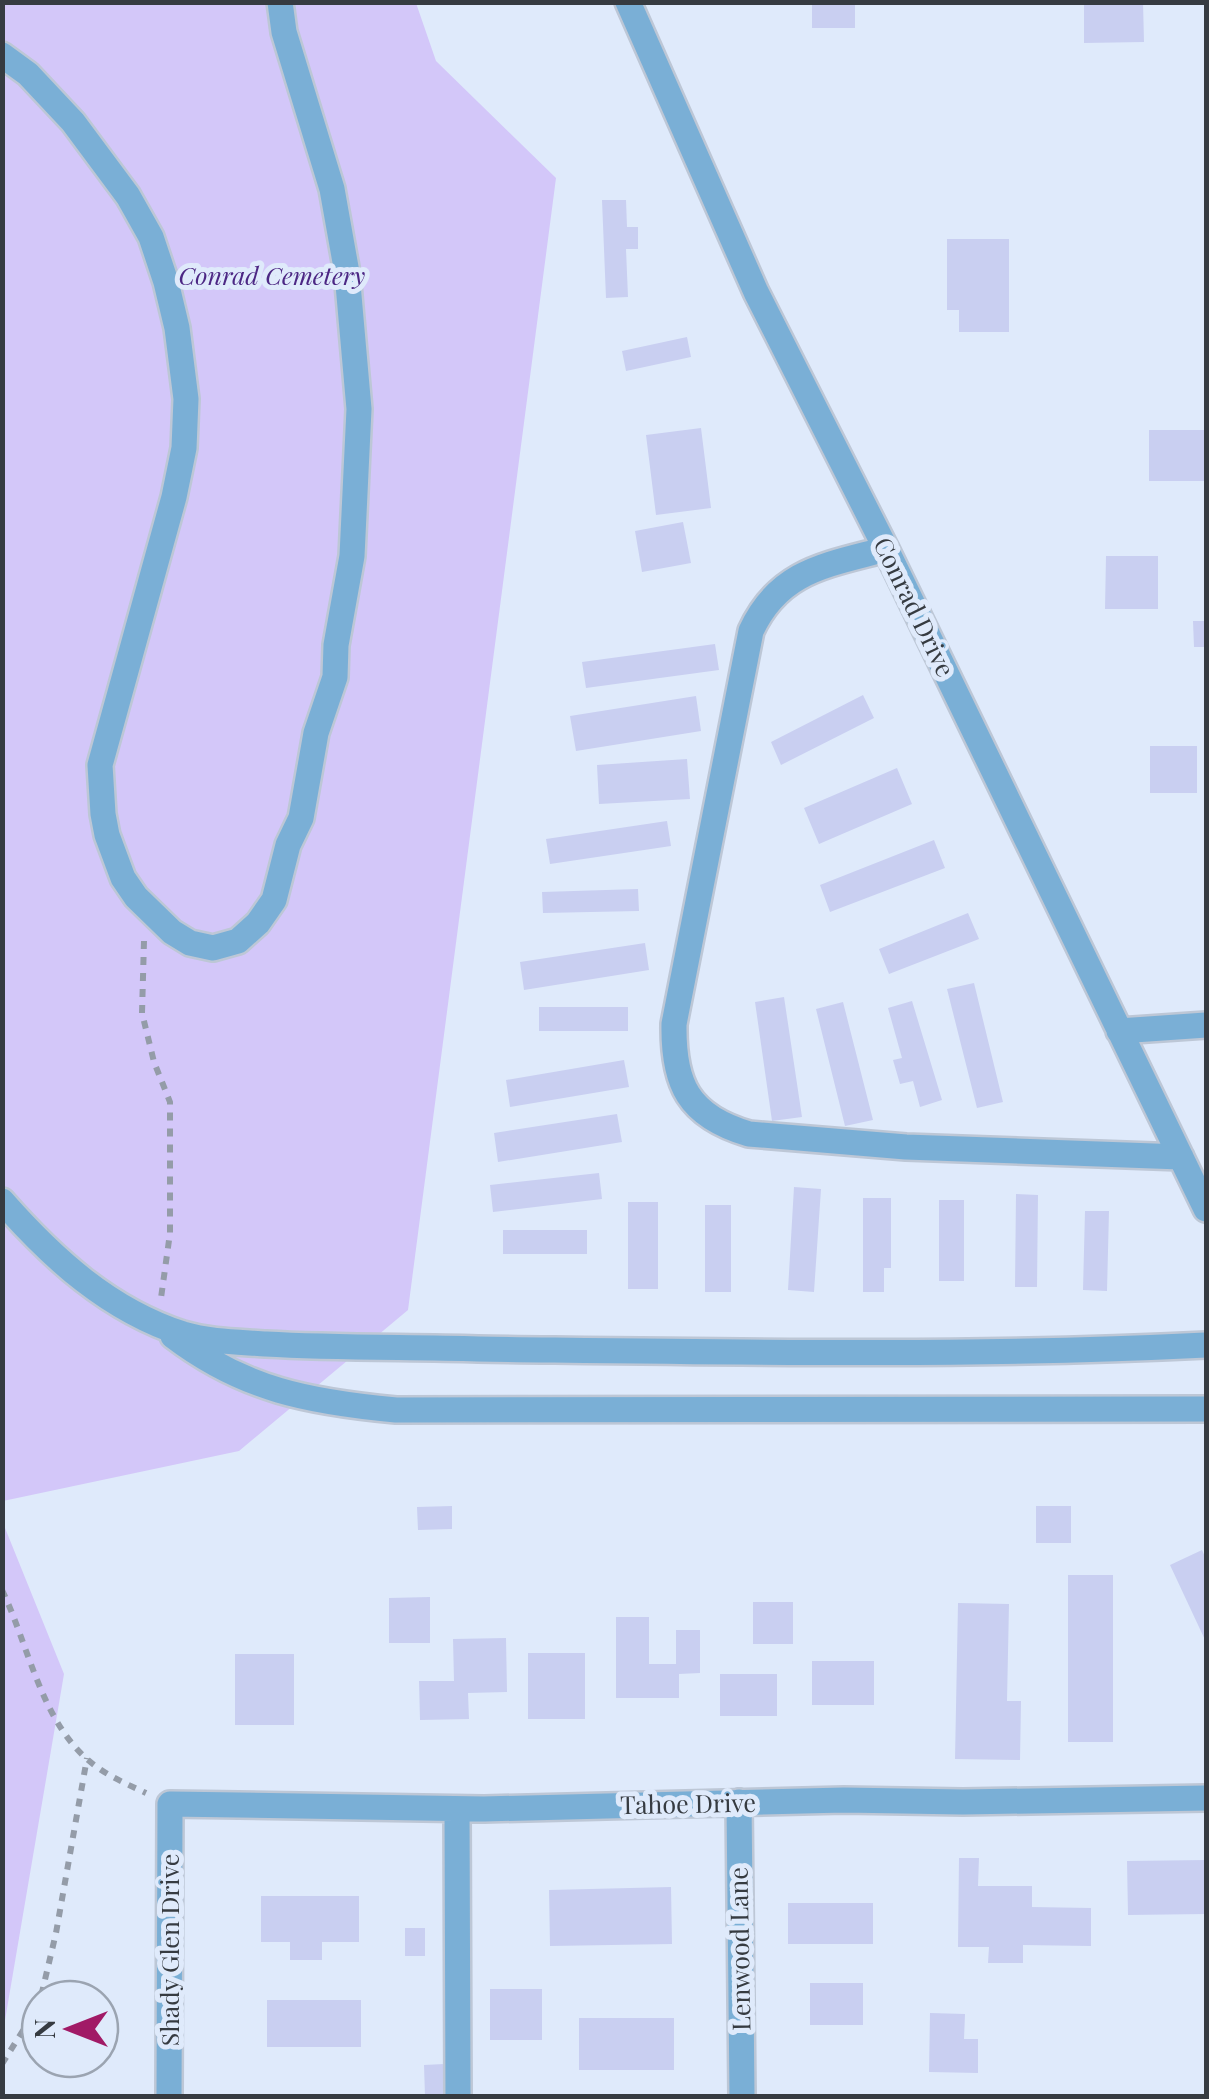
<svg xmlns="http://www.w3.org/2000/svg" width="1209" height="2099" font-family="'Playfair Display',serif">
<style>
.green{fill:#d3c7f9}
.building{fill:#c9cff1}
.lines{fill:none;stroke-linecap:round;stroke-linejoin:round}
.minor-casing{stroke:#bdc7d6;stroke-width:30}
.path{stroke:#949ca8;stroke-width:6;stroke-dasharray:8 8;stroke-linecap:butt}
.minor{stroke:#7aafd6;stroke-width:25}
.labels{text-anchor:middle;stroke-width:10;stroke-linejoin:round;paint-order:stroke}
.park-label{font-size:25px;font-style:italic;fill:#4c2784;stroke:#dfeafb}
.street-label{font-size:25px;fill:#363b41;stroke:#dfeafb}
</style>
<rect width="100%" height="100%" fill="#dfeafb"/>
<path class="green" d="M 2,3 L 416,3 L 436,61 L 556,178 L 408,1310 L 239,1451 L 3,1501 Z
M 3,1523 L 64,1674 L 3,2032 Z"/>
<path class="building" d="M 812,2 L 855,2 L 855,28 L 812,28 Z
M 1084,2 L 1143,2 L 1144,42 L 1084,43 Z
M 602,200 L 626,200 L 627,227 L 638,227 L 638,249 L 626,249 L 628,297 L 606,298 Z
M 947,239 L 1009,239 L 1009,332 L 959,332 L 959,310 L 947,310 Z
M 687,337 L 691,357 L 626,371 L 622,351 Z
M 701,428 L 711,508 L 656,515 L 646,435 Z
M 1149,430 L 1206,430 L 1206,481 L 1149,481 Z
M 683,522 L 691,563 L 642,572 L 635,531 Z
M 1106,556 L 1158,556 L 1158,609 L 1105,609 Z
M 1193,621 L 1206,621 L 1206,647 L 1194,647 Z
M 715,644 L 719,670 L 586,688 L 582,662 Z
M 863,695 L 874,718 L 781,765 L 771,742 Z
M 696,696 L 701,731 L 576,751 L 570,716 Z
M 1150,746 L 1197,746 L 1197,793 L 1150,793 Z
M 687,759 L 690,799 L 599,804 L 597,765 Z
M 897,768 L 912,804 L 819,844 L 804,808 Z
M 667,821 L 671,846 L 550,864 L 546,839 Z
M 934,840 L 945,868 L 830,912 L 820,885 Z
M 638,889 L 639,911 L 543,913 L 542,892 Z
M 968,913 L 979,939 L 889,974 L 879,949 Z
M 645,943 L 649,970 L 524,990 L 520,962 Z
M 974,983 L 1003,1102 L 977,1108 L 947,989 Z
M 784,997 L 802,1117 L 772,1121 L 755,1002 Z
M 912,1001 L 942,1100 L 920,1107 L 913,1081 L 900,1084 L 893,1060 L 902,1058 L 888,1008 Z
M 843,1002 L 873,1120 L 845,1126 L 816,1009 Z
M 539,1007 L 628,1007 L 628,1031 L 539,1031 Z
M 624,1060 L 629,1087 L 510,1107 L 506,1080 Z
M 617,1114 L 622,1142 L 498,1162 L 494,1133 Z
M 599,1173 L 602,1199 L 493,1212 L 490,1185 Z
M 794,1187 L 821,1189 L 814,1292 L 788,1290 Z
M 1016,1194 L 1038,1195 L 1037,1287 L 1015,1287 Z
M 863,1198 L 891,1198 L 891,1268 L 884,1268 L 884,1292 L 863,1292 Z
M 939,1200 L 964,1200 L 964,1281 L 939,1281 Z
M 628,1202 L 658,1202 L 658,1289 L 628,1289 Z
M 705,1205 L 731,1205 L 731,1292 L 705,1292 Z
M 1085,1211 L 1109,1211 L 1107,1291 L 1083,1290 Z
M 503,1230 L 587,1230 L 587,1254 L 503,1254 Z
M 452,1506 L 452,1529 L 418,1530 L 417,1507 Z
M 1036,1506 L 1071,1506 L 1071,1543 L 1036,1543 Z
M 1202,1550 L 1206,1559 L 1206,1642 L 1170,1565 Z
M 1068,1575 L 1113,1575 L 1113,1742 L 1068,1742 Z
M 430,1597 L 430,1643 L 389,1643 L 389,1598 Z
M 753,1602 L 793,1602 L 793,1644 L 753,1644 Z
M 958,1603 L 1009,1604 L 1007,1701 L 1021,1701 L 1020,1760 L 955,1759 Z
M 616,1617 L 649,1617 L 649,1664 L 676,1664 L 676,1630 L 700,1630 L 700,1673 L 679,1674 L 679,1698 L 616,1698 Z
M 506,1638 L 507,1692 L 468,1693 L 469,1719 L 420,1720 L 419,1681 L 454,1681 L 453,1639 Z
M 528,1653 L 585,1653 L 585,1719 L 528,1719 Z
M 235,1654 L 294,1654 L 294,1725 L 235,1725 Z
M 812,1661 L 874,1661 L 874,1705 L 812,1705 Z
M 720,1674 L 777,1674 L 777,1716 L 720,1716 Z
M 959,1858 L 979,1858 L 978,1886 L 1032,1886 L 1032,1907 L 1091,1908 L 1091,1946 L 1023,1945 L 1023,1963 L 988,1963 L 989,1947 L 958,1947 Z
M 1206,1860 L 1206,1914 L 1128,1915 L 1127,1861 Z
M 671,1887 L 672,1944 L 550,1946 L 549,1890 Z
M 261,1896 L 359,1896 L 359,1942 L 322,1942 L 322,1960 L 290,1960 L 290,1942 L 261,1942 Z
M 788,1903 L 873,1903 L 873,1944 L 788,1944 Z
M 405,1928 L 425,1928 L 425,1956 L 405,1956 Z
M 810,1983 L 863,1983 L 863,2025 L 810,2025 Z
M 490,1989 L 542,1989 L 542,2040 L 490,2040 Z
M 267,2000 L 361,2000 L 361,2047 L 267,2047 Z
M 930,2013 L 965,2014 L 964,2039 L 978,2039 L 978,2073 L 929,2072 Z
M 579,2018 L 674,2018 L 674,2070 L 579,2070 Z
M 444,2064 L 445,2096 L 425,2096 L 424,2065 Z"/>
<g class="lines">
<g class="minor-casing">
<path id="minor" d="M 628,2 L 756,292 L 886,549 L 1206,1209
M 2,55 L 28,74 L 73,122 L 128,196 L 151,237 L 166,282 L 177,328 L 186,399 L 184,448 L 174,497 L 100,765 L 103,814 L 107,835 L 123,878 L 136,897 L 172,932 L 190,943 L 213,948 L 238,941 L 258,923 L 274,900 L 288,845 L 301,818 L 316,733 L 335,677 L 336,645 L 352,556 L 359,409 L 347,273 L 332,189 L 284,32 L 280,2
M 886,549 C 827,565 779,570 751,631 L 674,1024 C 673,1084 688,1116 749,1134 L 906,1147 L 1181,1157
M 1119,1031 L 1206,1025
M 2,1201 C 53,1259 109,1310 183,1334 C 210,1342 239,1342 266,1344 C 336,1348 408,1347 478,1349 C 721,1352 964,1357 1206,1345
M 173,1336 C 244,1390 310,1402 396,1410 L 1206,1409
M 739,1802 L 742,2096
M 457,1809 L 458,2096
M 169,2096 L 170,1804 L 484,1809 L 844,1800 L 963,1802 L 1206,1798"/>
</g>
<path class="path" d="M 144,941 L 142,1013 L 154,1062 L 170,1102 L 170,1233 L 161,1298
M 2,1590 C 30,1648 42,1728 97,1767 C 112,1778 129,1785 146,1793
M 2,2064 L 39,2005 L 56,1933 L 87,1758"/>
<use href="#minor" class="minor"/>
</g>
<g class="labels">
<g class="park-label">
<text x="272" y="285">Conrad Cemetery</text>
</g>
<g class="street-label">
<text transform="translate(914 607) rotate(64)" y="9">Conrad Drive</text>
<text transform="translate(688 1804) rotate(-1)" y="9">Tahoe Drive</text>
<text transform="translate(740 1949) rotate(-91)" y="9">Lenwood Lane</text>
<text transform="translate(170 1950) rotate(-90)" y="9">Shady Glen Drive</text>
</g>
</g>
<rect width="1209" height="2099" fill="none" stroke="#363b41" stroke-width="10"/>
<g transform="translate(70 2029) rotate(270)"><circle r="48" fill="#dfeafb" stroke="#9ba4b1" stroke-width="2.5"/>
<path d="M0-8L18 38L0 25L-18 38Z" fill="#a11a66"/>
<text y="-15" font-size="28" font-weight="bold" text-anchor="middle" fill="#363b41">N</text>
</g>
</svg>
